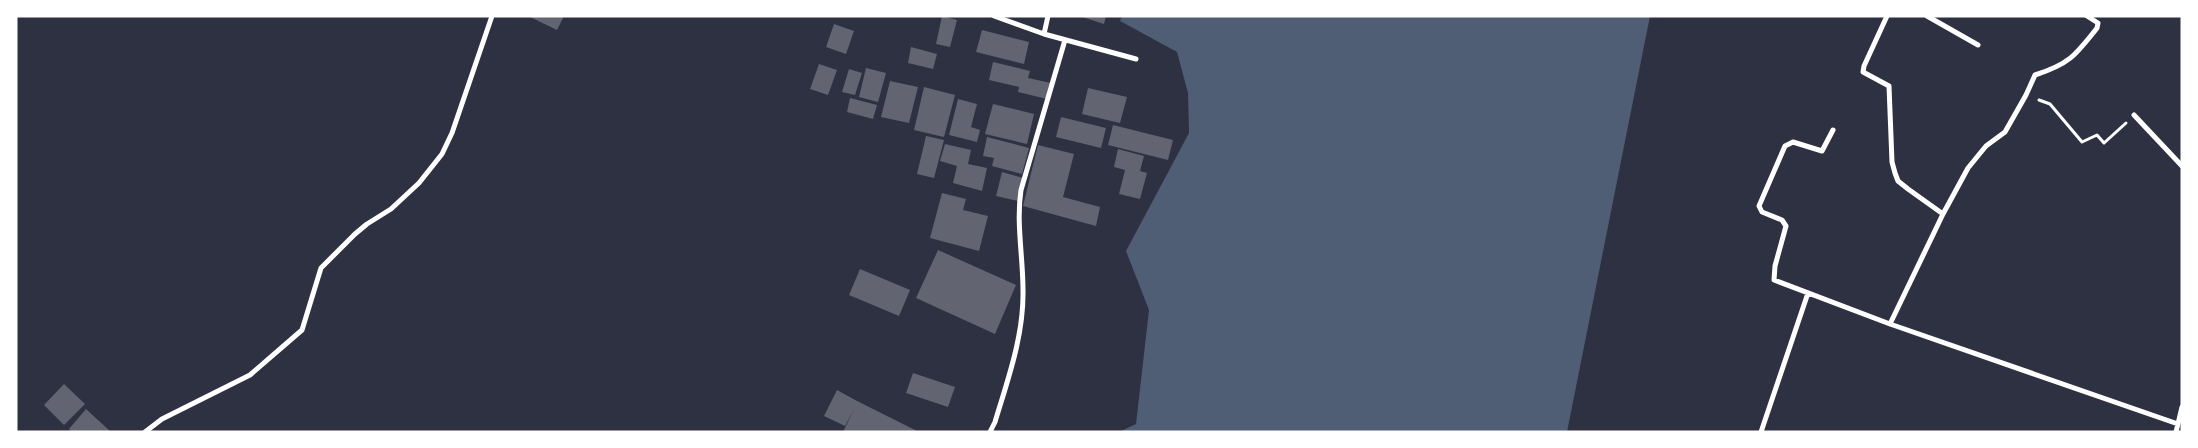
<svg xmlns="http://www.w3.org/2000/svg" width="2198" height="448" font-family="Commissioner,sans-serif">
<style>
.water{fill:#4f5d75}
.building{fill:#626471}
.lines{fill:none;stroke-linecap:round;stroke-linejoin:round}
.path{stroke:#fff;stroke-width:3}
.minor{stroke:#fff;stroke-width:5}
</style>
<rect width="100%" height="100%" fill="#2d3142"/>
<path class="water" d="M 1122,16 L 1650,16 L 1567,432 L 1119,432 L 1136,424 L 1149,310 L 1126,251 L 1189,133 L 1188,93 L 1177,52 L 1120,21 Z"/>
<path class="building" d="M 528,16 L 564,16 L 557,30 Z
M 942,16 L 957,20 L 950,47 L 936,44 Z
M 1079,16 L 1106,16 L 1104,24 Z
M 834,24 L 854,31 L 846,54 L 826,47 Z
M 982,30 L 1029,42 L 1024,64 L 976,52 Z
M 911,47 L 937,54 L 933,69 L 908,63 Z
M 993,62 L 1030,71 L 1028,78 L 1051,83 L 1047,99 L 1018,92 L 1019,87 L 989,80 Z
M 819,64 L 837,70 L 828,95 L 810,89 Z
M 866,68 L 886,73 L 878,102 L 859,97 Z
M 849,69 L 862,73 L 855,95 L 842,92 Z
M 890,81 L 918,87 L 909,123 L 881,117 Z
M 924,87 L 955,95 L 944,137 L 914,130 Z
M 1088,88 L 1127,97 L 1120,123 L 1082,114 Z
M 850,98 L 877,105 L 873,119 L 847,112 Z
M 958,99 L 977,104 L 971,127 L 980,130 L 977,142 L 949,135 Z
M 993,104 L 1034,114 L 1027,144 L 985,134 Z
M 1061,117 L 1106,128 L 1101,148 L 1056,137 Z
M 1113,125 L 1173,140 L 1168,160 L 1108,145 Z
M 926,136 L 944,140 L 934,178 L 917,174 Z
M 987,137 L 1029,148 L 1022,174 L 992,166 L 994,158 L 983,156 Z
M 945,144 L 971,150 L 968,164 L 987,168 L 982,191 L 953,183 L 957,166 L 940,161 Z
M 1038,145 L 1074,154 L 1063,197 L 1100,207 L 1096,226 L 1023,206 Z
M 1118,149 L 1144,156 L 1140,171 L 1147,173 L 1140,199 L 1119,194 L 1125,170 L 1114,167 Z
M 1002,172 L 1023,178 L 1018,201 L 996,196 Z
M 942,193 L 966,199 L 963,210 L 988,216 L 979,251 L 930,238 Z
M 938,250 L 1016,285 L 995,334 L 916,298 Z
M 860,269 L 910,290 L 899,316 L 849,295 Z
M 913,373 L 955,387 L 948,407 L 906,393 Z
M 64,384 L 85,404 L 64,425 L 44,405 Z
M 837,390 L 857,401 L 919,432 L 843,432 L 854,409 L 845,426 L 824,416 Z
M 86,409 L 111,432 L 72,432 L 69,429 Z"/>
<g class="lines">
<path class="path" d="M 2039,100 L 2050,104 L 2082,142 L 2097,135 L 2104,143 L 2126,123"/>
<path class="minor" d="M 994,16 L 1044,34 L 1136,59
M 1887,16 L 1864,66 L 1863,72 L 1889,86 L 1892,162 L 1895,173 L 1898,181 L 1908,189 L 1943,214
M 1927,16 L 1978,45
M 1044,34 L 1048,16
M 2134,115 L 2182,166
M 1833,130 L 1822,151 L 1793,142 L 1785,146 L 1759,206 L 1762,212 L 1782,220 L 1786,226 L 1775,266 L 1774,280 L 1890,324 L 2178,424
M 1890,324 L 1943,214 L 1968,168 L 1986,146 L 2005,132 L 2026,95 L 2035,75 C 2069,64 2075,56 2097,28 L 2098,23 L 2087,16
M 145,432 L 162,419 L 250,375 L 302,330 L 321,268 L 355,234 L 367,224 L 391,209 L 419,183 L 442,154 L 452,133 L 492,16
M 990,432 L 995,422 C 1008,379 1024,335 1023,290 C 1023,256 1016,223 1021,190 L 1065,40
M 1761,432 L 1808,293
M 2176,432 L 2182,407"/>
</g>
<rect width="2198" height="448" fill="none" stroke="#ffffff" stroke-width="35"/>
</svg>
